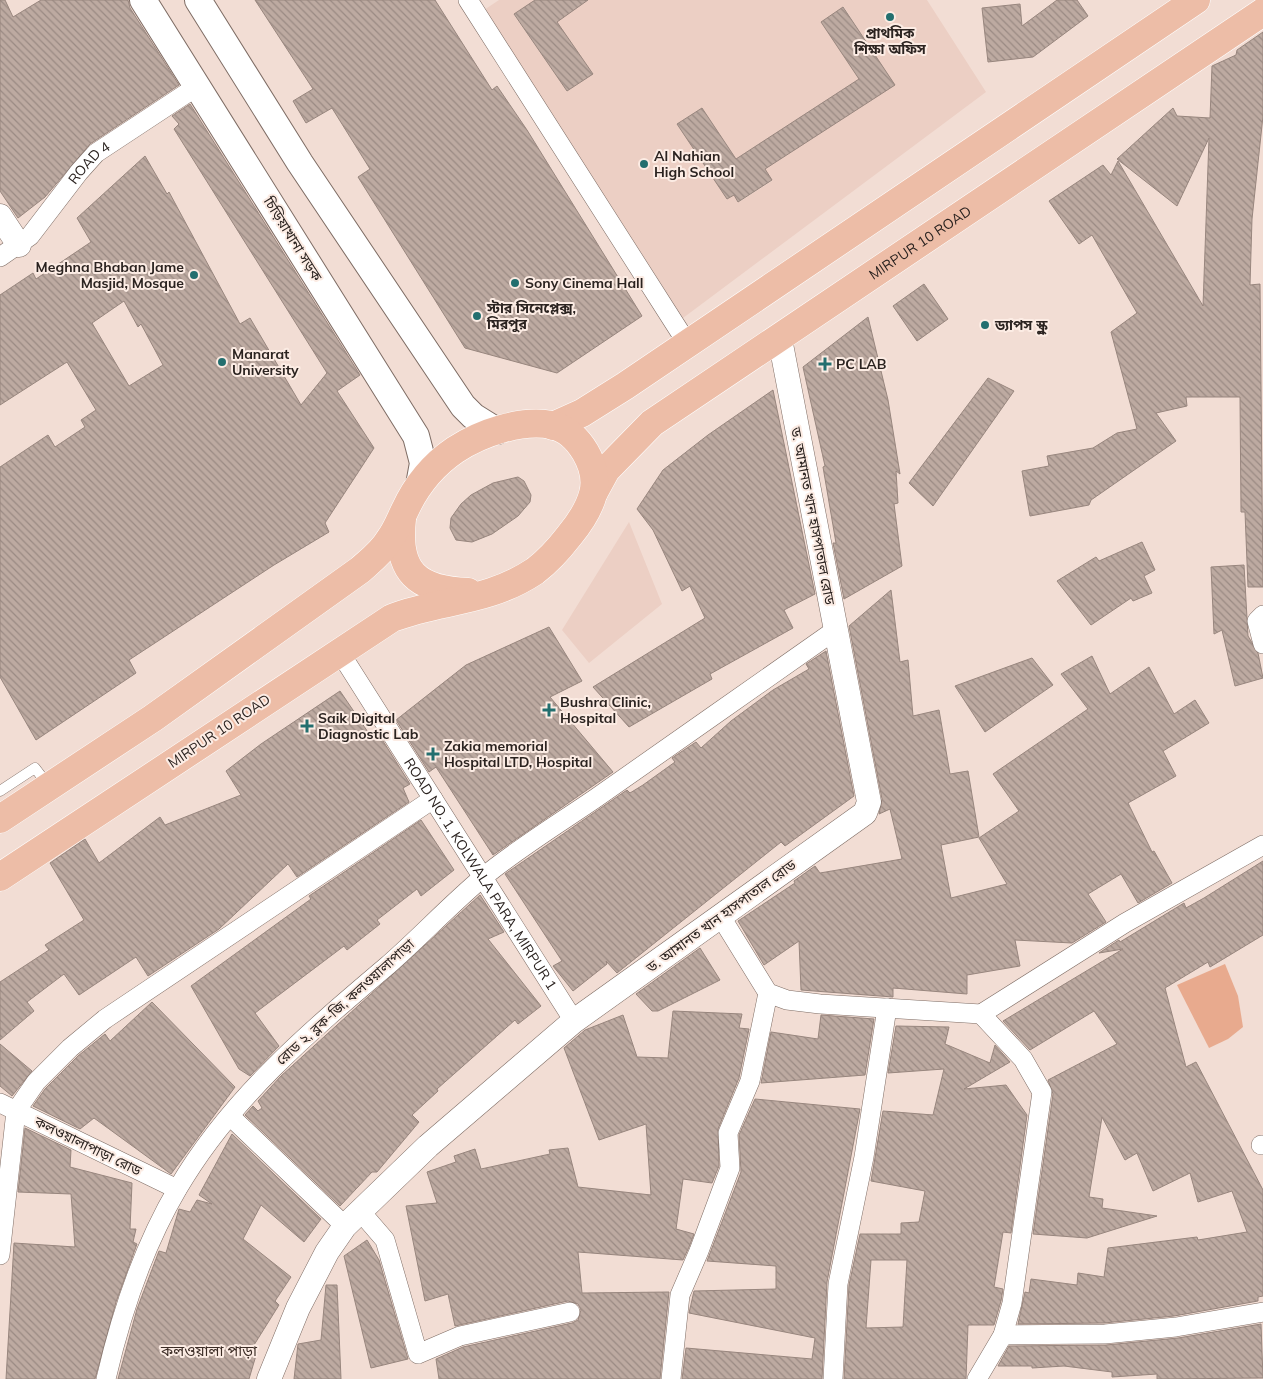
<svg xmlns="http://www.w3.org/2000/svg" width="1263" height="1379" font-family="Mulish,'Noto Sans Bengali',sans-serif">
<style>
.built{fill:#eccfc4;fill-rule:evenodd}
.green{fill:#e8aa8e}
.building{fill:url(#building-back-hatch);stroke:#98867e;fill-rule:evenodd}
.lines{fill:none;stroke-linecap:round;stroke-linejoin:round}
.service-casing{stroke:#7e6c64;stroke-width:11}
.minor-casing{stroke:#7e6c64;stroke-width:20}
.tertiary-casing{stroke:#7e6c64;stroke-width:25}
.secondary-casing{stroke:#7e6c64;stroke-width:28}
.primary-casing{stroke:#fff;stroke-width:29}
.service{stroke:#fff;stroke-width:10}
.minor{stroke:#fff;stroke-width:19}
.tertiary{stroke:#fff;stroke-width:24}
.secondary{stroke:#fff;stroke-width:26}
.primary{stroke:#edbda7;stroke-width:28}
.poi-dot{fill:#236f6f;stroke:#fcece4;stroke-width:2}
.labels{text-anchor:middle;stroke-width:4;stroke-linejoin:round;paint-order:stroke}
.poi-label{font-size:14px;font-weight:bold;fill:#2b2320;stroke:#fcece4;text-anchor:start}
.street-label{font-size:14px;fill:#2b2320;stroke:#fcece4}
.neighbourhood-label{font-size:15px;fill:#3b2c25;stroke:#fcece4}
</style>
<defs>
<pattern id="building-back-hatch" width="6" height="6" patternUnits="userSpaceOnUse" patternTransform="scale(1.25)"><rect width="6" height="6" fill="#bdaaa1"/><path d="M-1 5l2 2M0 0l6 6M5-1l2 2" fill="none" stroke="#9a8a83"/></pattern>
</defs>
<rect width="100%" height="100%" fill="#f2ddd4"/>
<path class="built" d="M 499,0 L 535,0 L 514,15 L 567,91 L 592,74 L 557,22 L 588,0 L 927,0 L 986,92 L 683,318 L 484,10 ZM 844,7 L 894,85 L 765,169 L 772,181 L 739,202 L 734,195 L 727,198 L 677,124 L 702,108 L 736,159 L 859,79 L 821,22 Z
M 629,522 L 662,604 L 589,663 L 562,630 Z"/>
<path class="green" d="M 1225,964 L 1238,996 L 1243,1027 L 1228,1039 L 1209,1048 L 1177,985 Z"/>
<path class="building" d="M 0,0 L 5,0 L 13,17 L 41,0 L 128,0 L 130,8 L 179,85 L 90,144 L 45,197 L 18,218 L 0,191 Z
M 255,0 L 435,0 L 492,90 L 497,86 L 527,130 L 642,316 L 557,373 L 465,348 L 358,177 L 370,169 L 332,108 L 306,123 L 293,101 L 313,89 Z
M 535,0 L 588,0 L 557,22 L 593,74 L 567,91 L 514,14 Z
M 1057,0 L 1077,0 L 1088,16 L 1033,57 L 988,62 L 982,8 L 1020,4 L 1022,26 Z
M 843,7 L 895,85 L 765,169 L 772,180 L 738,202 L 734,195 L 727,199 L 677,124 L 702,108 L 736,159 L 859,79 L 821,22 Z
M 1263,32 L 1263,116 L 1252,219 L 1250,285 L 1260,284 L 1263,587 L 1248,587 L 1245,512 L 1241,512 L 1240,397 L 1186,397 L 1187,406 L 1156,413 L 1176,441 L 1091,500 L 1089,505 L 1030,516 L 1022,471 L 1049,466 L 1047,456 L 1093,448 L 1117,433 L 1137,429 L 1111,332 L 1137,313 L 1092,235 L 1079,244 L 1049,201 L 1103,165 L 1111,175 L 1118,161 L 1203,306 L 1209,138 L 1177,206 L 1117,159 L 1173,108 L 1177,116 L 1210,118 L 1212,66 L 1236,55 L 1237,50 Z
M 190,104 L 360,375 L 337,391 L 374,448 L 325,523 L 329,532 L 274,565 L 129,660 L 136,673 L 36,740 L 0,677 L 0,467 L 48,435 L 55,447 L 85,427 L 81,420 L 96,410 L 67,362 L 0,405 L 0,295 L 33,273 L 36,279 L 91,242 L 77,218 L 145,156 L 167,194 L 169,192 L 240,324 L 250,318 L 301,405 L 327,373 L 174,129 L 179,124 L 172,116 ZM 124,301 L 138,327 L 141,324 L 163,365 L 129,386 L 92,323 Z
M 924,284 L 948,319 L 917,341 L 893,306 Z
M 868,317 L 888,400 L 900,474 L 896,471 L 898,503 L 894,504 L 902,566 L 844,599 L 833,543 L 836,543 L 823,467 L 825,466 L 803,367 Z
M 988,378 L 1014,391 L 933,506 L 909,483 Z
M 773,390 L 815,594 L 784,610 L 793,628 L 710,674 L 712,679 L 629,727 L 593,687 L 705,618 L 690,586 L 682,591 L 653,530 L 637,509 L 663,470 L 708,435 Z
M 518,477 L 524,481 L 531,495 L 530,502 L 518,516 L 492,534 L 472,542 L 456,540 L 450,528 L 451,518 L 461,504 L 471,495 L 493,483 Z
M 1142,542 L 1155,570 L 1144,576 L 1152,593 L 1133,601 L 1131,598 L 1091,625 L 1057,581 L 1096,557 L 1099,561 Z
M 1244,565 L 1248,636 L 1258,653 L 1263,678 L 1235,686 L 1222,630 L 1214,634 L 1211,567 Z
M 891,590 L 900,662 L 908,660 L 913,716 L 939,710 L 950,774 L 968,771 L 979,837 L 941,845 L 951,898 L 1007,884 L 979,838 L 1019,811 L 993,774 L 1088,709 L 1061,674 L 1092,656 L 1110,694 L 1149,667 L 1174,714 L 1195,700 L 1209,723 L 1163,751 L 1176,776 L 1128,803 L 1152,852 L 1154,851 L 1172,883 L 1138,903 L 1121,874 L 1088,894 L 1106,922 L 1072,943 L 1015,940 L 1020,966 L 967,975 L 967,994 L 893,988 L 893,997 L 801,990 L 799,941 L 764,965 L 738,921 L 795,883 L 794,881 L 815,866 L 820,873 L 902,859 L 890,809 L 879,814 L 882,799 L 849,626 Z
M 549,627 L 582,681 L 550,697 L 613,772 L 493,855 L 436,767 L 429,772 L 396,720 L 466,665 Z
M 826,651 L 854,796 L 785,846 L 781,842 L 617,973 L 606,961 L 607,964 L 573,991 L 553,966 L 562,961 L 505,874 L 627,790 L 630,793 L 643,785 L 675,762 L 672,758 L 696,742 L 701,748 L 731,721 L 773,690 L 809,669 L 806,664 Z
M 1032,658 L 1053,685 L 985,732 L 955,686 Z
M 340,691 L 372,738 L 378,733 L 410,784 L 403,788 L 409,802 L 297,877 L 288,864 L 219,929 L 148,976 L 136,957 L 79,995 L 64,974 L 27,1002 L 34,1011 L 0,1040 L 0,982 L 49,950 L 45,945 L 84,920 L 50,863 L 85,839 L 99,863 L 160,817 L 165,825 L 241,795 L 226,771 L 261,744 Z
M 421,820 L 454,870 L 421,896 L 417,889 L 377,920 L 380,924 L 347,950 L 344,946 L 255,1013 L 279,1046 L 250,1076 L 239,1069 L 191,986 L 311,899 L 309,896 Z
M 1263,861 L 1263,935 L 1210,967 L 1208,962 L 1165,988 L 1186,1067 L 1196,1062 L 1263,1190 L 1263,1296 L 1258,1297 L 1258,1301 L 1174,1316 L 1104,1323 L 1018,1324 L 1025,1292 L 1029,1293 L 1031,1279 L 1077,1285 L 1078,1273 L 1104,1277 L 1108,1248 L 1197,1237 L 1198,1240 L 1247,1232 L 1232,1191 L 1198,1202 L 1190,1173 L 1153,1191 L 1137,1153 L 1125,1160 L 1102,1117 L 1089,1197 L 1103,1199 L 1102,1208 L 1157,1216 L 1087,1238 L 1033,1234 L 1053,1094 L 1048,1080 L 1117,1044 L 1094,1011 L 1030,1050 L 1003,1021 L 1123,949 L 1099,953 L 1119,940 L 1120,942 L 1184,903 L 1186,908 L 1204,898 Z
M 480,895 L 504,932 L 488,939 L 541,1006 L 518,1024 L 515,1020 L 437,1089 L 438,1091 L 412,1115 L 419,1122 L 377,1172 L 372,1172 L 340,1206 L 245,1115 L 253,1106 L 258,1111 L 262,1108 L 258,1101 L 281,1076 Z
M 700,948 L 720,980 L 658,1011 L 652,1011 L 636,994 Z
M 152,1002 L 235,1087 L 171,1174 L 94,1118 L 80,1129 L 33,1106 L 45,1089 L 78,1056 L 105,1034 L 110,1041 Z
M 673,1011 L 742,1014 L 739,1028 L 749,1029 L 739,1078 L 718,1129 L 719,1166 L 712,1183 L 683,1179 L 676,1229 L 694,1234 L 689,1247 L 683,1260 L 578,1252 L 582,1293 L 669,1292 L 660,1379 L 439,1379 L 436,1359 L 463,1347 L 572,1323 L 578,1320 L 581,1310 L 578,1304 L 568,1301 L 455,1326 L 448,1294 L 425,1301 L 406,1206 L 437,1203 L 427,1172 L 456,1162 L 454,1156 L 475,1149 L 481,1169 L 550,1154 L 549,1150 L 568,1148 L 578,1187 L 651,1195 L 646,1124 L 599,1140 L 564,1048 L 585,1030 L 623,1015 L 637,1057 L 668,1058 Z
M 821,1015 L 874,1019 L 865,1075 L 761,1083 L 771,1032 L 818,1039 Z
M 896,1026 L 949,1027 L 945,1044 L 990,1063 L 995,1045 L 1010,1062 L 964,1089 L 1006,1085 L 1027,1115 L 1011,1233 L 1003,1232 L 994,1287 L 1003,1289 L 1001,1301 L 994,1325 L 968,1325 L 966,1379 L 844,1379 L 849,1285 L 860,1234 L 901,1234 L 901,1223 L 919,1222 L 925,1191 L 871,1181 L 883,1111 L 933,1115 L 944,1069 L 888,1073 ZM 871,1260 L 907,1260 L 903,1327 L 866,1328 Z
M 0,1044 L 32,1071 L 12,1096 L 0,1086 Z
M 755,1099 L 860,1109 L 827,1282 L 822,1379 L 682,1379 L 686,1348 L 812,1359 L 815,1338 L 689,1313 L 694,1291 L 776,1289 L 776,1266 L 707,1261 L 741,1172 L 739,1135 Z
M 25,1128 L 71,1150 L 70,1167 L 132,1183 L 130,1229 L 136,1229 L 133,1242 L 137,1244 L 116,1302 L 95,1379 L 6,1379 L 14,1243 L 75,1247 L 71,1194 L 18,1192 Z
M 232,1134 L 321,1219 L 304,1242 L 261,1205 L 243,1239 L 291,1277 L 275,1301 L 279,1305 L 249,1353 L 257,1352 L 249,1379 L 118,1379 L 137,1309 L 159,1251 L 166,1253 L 179,1209 L 190,1212 L 197,1200 L 212,1204 L 199,1195 Z
M 367,1240 L 379,1260 L 408,1359 L 371,1368 L 344,1256 Z
M 326,1285 L 337,1285 L 341,1379 L 294,1379 L 298,1344 L 321,1340 Z
M 1261,1324 L 1263,1378 L 1157,1379 L 1157,1374 L 1112,1377 L 1112,1372 L 1064,1366 L 1032,1368 L 1032,1366 L 998,1366 L 1009,1346 L 1106,1345 L 1178,1338 Z"/>
<g class="lines">
<g class="service-casing">
<path id="service" d="M 0,791 L 35,768 L 48,785"/>
</g>
<g class="minor-casing">
<g id="minor">
<path d="M 468,0 L 687,343"/>
<path id="s1" d="M 0,257 L 30,236 L 79,172 L 96,153 L 196,87"/>
<path d="M 1263,615 L 1257,621 L 1263,644"/>
<path id="s2" d="M 339,651 L 574,1021"/>
<path d="M 721,917 L 768,993 L 787,1000 L 820,1004 L 981,1014 L 1125,923 L 1263,845"/>
<path d="M 0,1103 L 177,1189"/>
<path d="M 230,1116 L 345,1226"/>
<path d="M 1261,1145 L 1263,1145"/>
<path d="M 360,1211 L 385,1240 L 418,1354 L 460,1336 L 570,1312"/>
<path d="M 0,1255 L 16,1111 L 36,1082 L 70,1048 L 105,1019 L 433,799"/>
<path d="M 1003,1335 L 1105,1334 L 1176,1327 L 1263,1312"/>
<path d="M 106,1379 C 121,1314 143,1247 178,1188 C 230,1099 309,1032 387,966 C 419,938 449,906 482,878 C 517,849 558,824 596,798 C 675,742 755,687 834,631"/>
<path d="M 671,1379 L 680,1295 L 699,1251 L 730,1168 L 728,1133 L 750,1081 L 768,993"/>
<path d="M 833,1379 L 838,1284 L 864,1157 L 887,1008"/>
<path d="M 977,1379 L 1003,1335 L 1012,1303 L 1042,1092 L 1023,1059 L 981,1014"/>
</g>
</g>
<g class="tertiary-casing">
<path id="tertiary" d="M 0,216 L 19,245
M 269,1379 L 298,1308 L 327,1252 L 345,1226 L 428,1146 L 574,1021 L 865,813 L 869,802 L 780,339"/>
</g>
<g class="secondary-casing">
<path id="secondary" d="M 143,0 L 416,436 L 423,463 L 419,485
M 198,0 L 300,163 L 463,406 L 473,416 L 497,431"/>
</g>
<g class="primary-casing">
<g id="primary">
<path d="M 553,426 L 582,413 L 625,386 L 1196,0"/>
<path id="s3" d="M 594,492 L 606,470 L 652,423 L 1263,12"/>
<path d="M 402,519 C 396,572 417,590 468,592"/>
<path d="M 0,819 L 153,718 L 360,570 C 370,561 382,552 389,540 C 396,531 400,520 405,510 C 416,486 433,465 455,450 C 481,433 521,419 552,425 C 579,431 600,468 593,494 C 589,509 579,524 569,536 C 559,549 548,561 535,571 C 487,603 442,599 392,618 L 0,877"/>
</g>
</g>
<use href="#service" class="service"/>
<use href="#minor" class="minor"/>
<use href="#tertiary" class="tertiary"/>
<use href="#secondary" class="secondary"/>
<use href="#primary" class="primary"/>
</g>
<g class="poi-dot">
<circle cx="890" cy="17" r="5"/>
<circle cx="644" cy="164" r="5"/>
<circle cx="194" cy="275" r="5"/>
<circle cx="515" cy="283" r="5"/>
<circle cx="477" cy="316" r="5"/>
<circle cx="985" cy="325" r="5"/>
<circle cx="222" cy="362" r="5"/>
<path d="M822.5 356.5h5v5h5v5h-5v5h-5v-5h-5v-5h5z"/>
<path d="M546.5 702.5h5v5h5v5h-5v5h-5v-5h-5v-5h5z"/>
<path d="M304.5 718.5h5v5h5v5h-5v5h-5v-5h-5v-5h5z"/>
<path d="M430.5 746.5h5v5h5v5h-5v5h-5v-5h-5v-5h5z"/>
</g>
<g class="labels">
<g class="poi-label">
<text x="890" y="38" text-anchor="middle">প্রাথমিক<tspan x="890" dy="16">শিক্ষা অফিস</tspan></text>
<text x="654" y="161">Al Nahian<tspan x="654" dy="16">High School</tspan></text>
<text x="184" y="272" text-anchor="end">Meghna Bhaban Jame<tspan x="184" dy="16">Masjid, Mosque</tspan></text>
<text x="525" y="288">Sony Cinema Hall</text>
<text x="487" y="313">স্টার সিনেপ্লেক্স,<tspan x="487" dy="16">মিরপুর</tspan></text>
<text x="995" y="330">ড্যাপস স্কুল</text>
<text x="232" y="359">Manarat<tspan x="232" dy="16">University</tspan></text>
<text x="836" y="369">PC LAB</text>
<text x="560" y="707">Bushra Clinic,<tspan x="560" dy="16">Hospital</tspan></text>
<text x="318" y="723">Saik Digital<tspan x="318" dy="16">Diagnostic Lab</tspan></text>
<text x="444" y="751">Zakia memorial<tspan x="444" dy="16">Hospital LTD, Hospital</tspan></text>
</g>
<g class="street-label">
<text dy="5" stroke="none"><textPath href="#s1" startOffset="131">ROAD 4</textPath></text>
<text transform="translate(293 239) rotate(58)" y="5">চিড়িয়াখানা সড়ক</text>
<text dy="5" stroke="none"><textPath href="#s3" startOffset="414">MIRPUR 10 ROAD</textPath></text>
<text transform="translate(813 516) rotate(79)" y="5">ড. আমানত খান হাসপাতাল রোড</text>
<text transform="translate(219 731) rotate(-34)" y="5">MIRPUR 10 ROAD</text>
<text dy="5" stroke="none"><textPath href="#s2" startOffset="264">ROAD NO. 1, KOLWALA PARA, MIRPUR 1</textPath></text>
<text transform="translate(721 916) rotate(-36)" y="5">ড. আমানত খান হাসপাতাল রোড</text>
<text transform="translate(345 1002) rotate(-42)" y="5">রোড ২, ব্লক-জি, কলওয়ালাপাড়া</text>
<text transform="translate(88 1146) rotate(26)" y="5">কলওয়ালাপাড়া রোড</text>
</g>
<g class="neighbourhood-label">
<text x="209" y="1356">কলওয়ালা পাড়া</text>
</g>
</g>
</svg>
